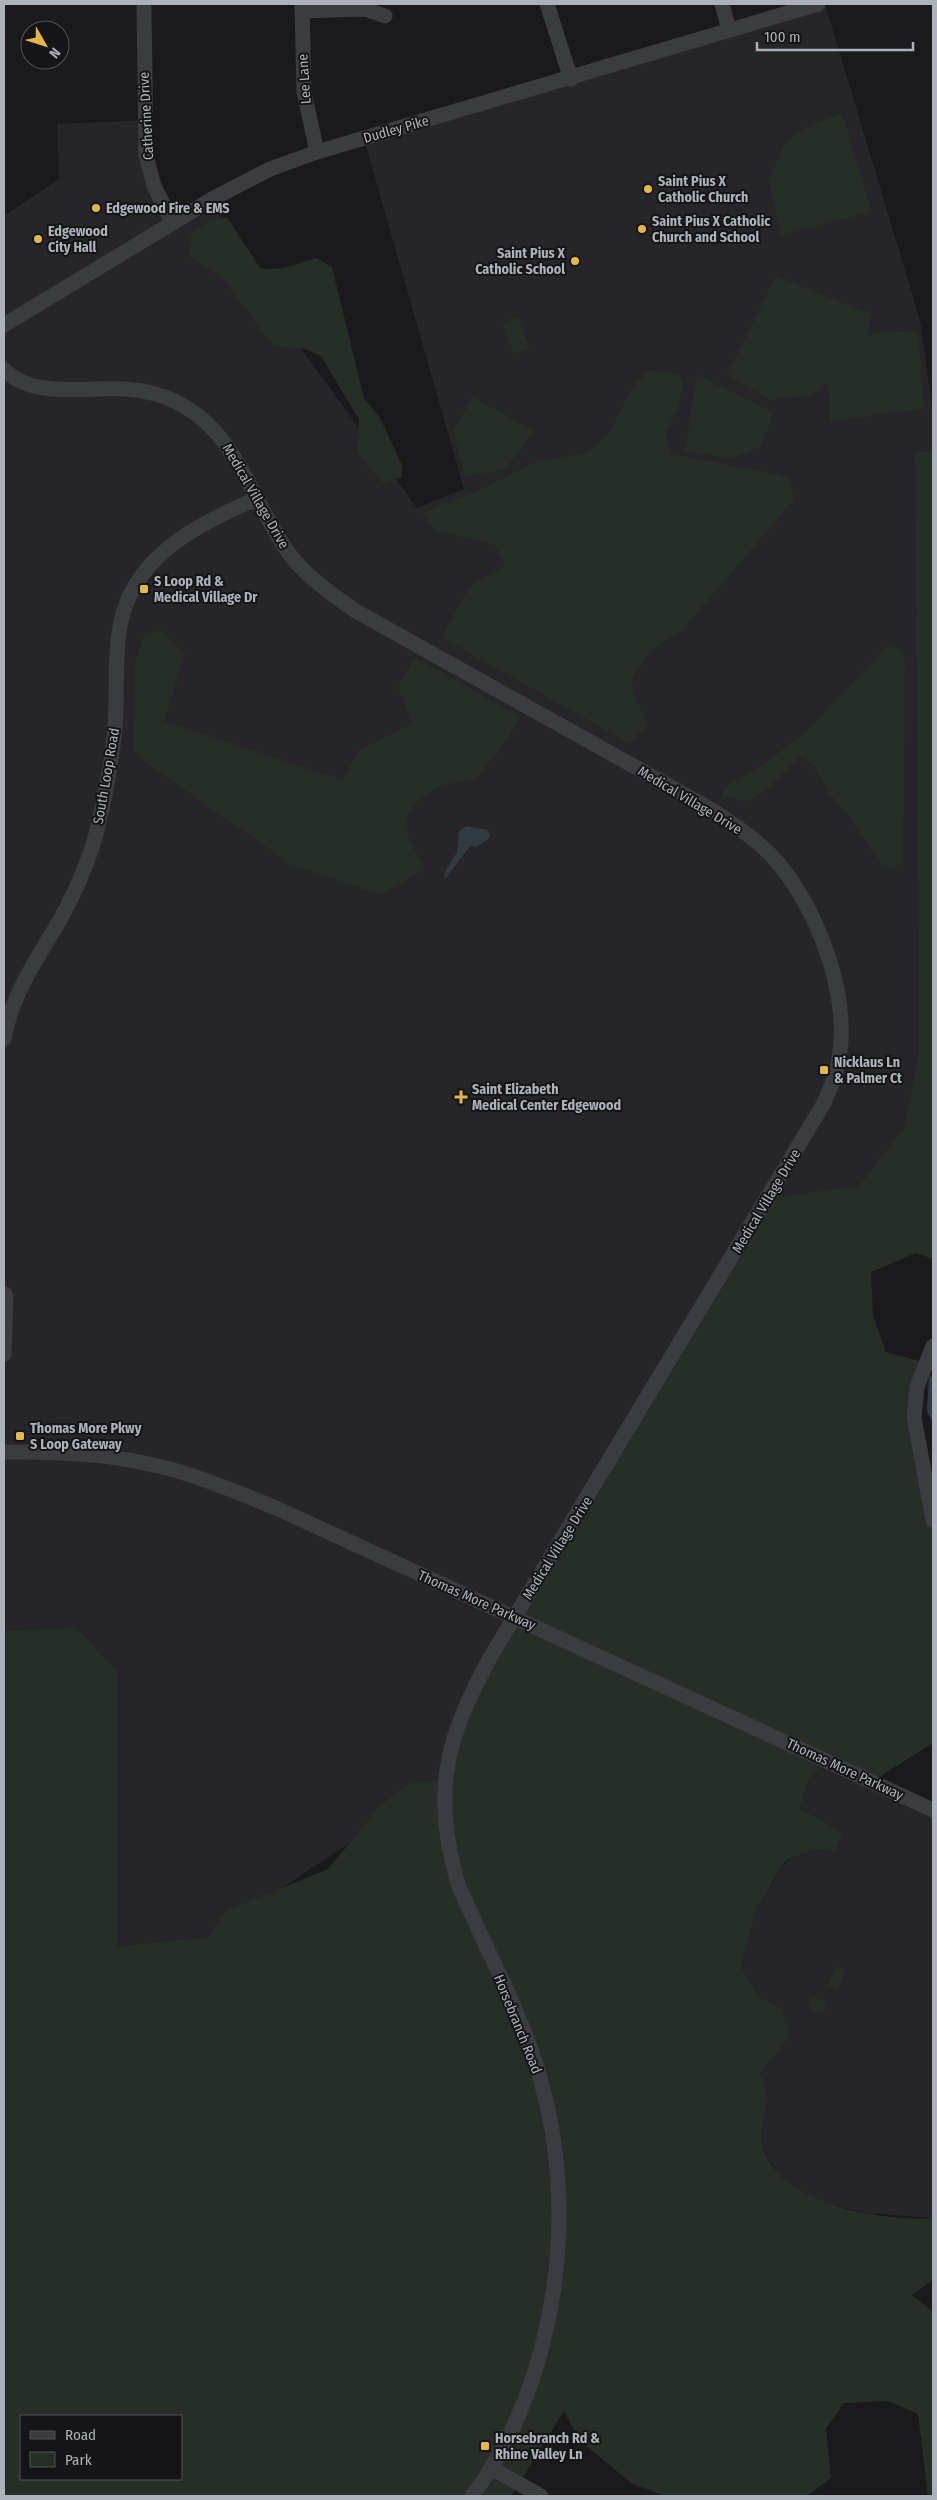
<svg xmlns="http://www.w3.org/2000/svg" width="937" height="2500" font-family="'Fira Sans Condensed',sans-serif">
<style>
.built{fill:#262629}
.green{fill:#262e27;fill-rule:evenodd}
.water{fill:#323a41}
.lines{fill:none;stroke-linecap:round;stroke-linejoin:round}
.minor{stroke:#3b3c40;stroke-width:15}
.poi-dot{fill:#e5b748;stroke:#151517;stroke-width:2}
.labels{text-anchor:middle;stroke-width:4;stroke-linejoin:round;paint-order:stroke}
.street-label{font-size:14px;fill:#adb1ba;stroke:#151517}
.poi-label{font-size:14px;font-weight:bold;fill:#adb1ba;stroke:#151517;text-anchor:start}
</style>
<rect width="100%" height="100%" fill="#1a1a1c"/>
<path class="built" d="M 818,4 L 825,4 L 920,320 L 933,414 L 933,451 L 915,452 L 918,1137 L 444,1780 L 208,1937 L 117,1946 L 117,1670 L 77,1628 L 4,1630 L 4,216 L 59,179 L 57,124 L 145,120 L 146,155 L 173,223 L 214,198 L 236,259 L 417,508 L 464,489 L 364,139 Z
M 831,1763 L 933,1810 L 933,2218 L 866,2213 L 825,2203 L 796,2190 L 777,2174 L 767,2156 L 763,2144 L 762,2119 L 766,2092 L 760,2073 L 781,2009 L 758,1996 L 741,1966 L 757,1908 L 787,1860 L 815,1850 L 833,1851 L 843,1833 L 800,1808 L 811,1774 Z"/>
<path class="green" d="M 842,113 L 872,212 L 781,235 L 769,181 L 783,146 L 805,128 Z
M 227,217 L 260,268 C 279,272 297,264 316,258 L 332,267 L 364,398 L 380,418 L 402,465 L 402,477 L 384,484 L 357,452 L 359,419 L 321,356 L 305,349 L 274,346 L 224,280 L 189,256 L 191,235 L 208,221 Z
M 776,276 L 871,314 L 867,335 L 887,331 L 918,333 L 924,409 L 830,421 L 828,384 L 809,396 L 770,400 L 727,375 Z
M 518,317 L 530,348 L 514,354 L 502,323 Z
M 649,370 L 678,374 L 684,382 L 678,407 L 666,432 L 671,454 L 778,474 L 789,479 L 794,500 L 681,631 C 658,640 643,659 631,680 C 634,698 643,709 647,726 L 629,743 L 441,637 L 470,586 L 505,566 L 495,545 L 436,531 L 423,512 L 471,494 L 538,461 L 588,453 L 608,436 L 632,388 Z
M 697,375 L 774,413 L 761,446 L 730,459 L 685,451 Z
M 473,397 L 533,431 L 505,470 L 465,476 L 453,431 Z
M 933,451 L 933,1259 L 916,1253 L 871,1272 L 873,1316 L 886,1352 L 927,1363 L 917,1387 L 933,1520 L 933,1743 L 871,1782 L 831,1763 L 811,1774 L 800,1808 L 843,1833 L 834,1851 L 815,1850 L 786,1860 L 757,1908 L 741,1966 L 758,1996 L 781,2008 L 790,2036 L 760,2073 C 762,2079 765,2085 766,2091 C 768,2107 760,2127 763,2145 C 774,2204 884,2222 933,2218 L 933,2280 L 912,2295 L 933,2312 L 933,2496 L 928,2496 L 918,2414 L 888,2401 L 844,2403 L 826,2429 L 831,2478 L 807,2496 L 664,2496 L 631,2483 L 578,2439 L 564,2411 L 511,2496 L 4,2496 L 4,1630 L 77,1628 L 117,1670 L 117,1946 L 208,1937 L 226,1911 L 328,1869 L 381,1805 L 410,1783 L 444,1780 L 457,1724 L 767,1198 L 859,1186 L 905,1127 L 918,1056 L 915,452 ZM 21,2416 L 181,2416 L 181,2479 L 21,2479 Z
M 161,631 L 185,653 L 164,721 L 343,780 L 358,751 L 413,723 L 398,687 L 415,657 L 520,717 L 506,741 L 474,780 C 438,785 431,785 407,814 C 407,826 407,838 414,849 C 419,857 423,859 424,869 L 380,895 L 292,865 L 148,764 L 133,750 L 135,661 L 145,633 Z
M 888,646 L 896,648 L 905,658 L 903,862 L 894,868 L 883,865 L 851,819 L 829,793 L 813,764 L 799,757 L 768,788 L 748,801 L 722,797 L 724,787 L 753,772 L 805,733 Z
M 836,1967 L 845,1971 L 837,1989 L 828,1985 Z
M 812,1997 L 828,2003 L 823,2014 L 808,2008 Z"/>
<path class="water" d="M 467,826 L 487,830 L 491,835 L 487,840 L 476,847 L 470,846 L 445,879 L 444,874 L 457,852 L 459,831 Z
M 933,1375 L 933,1423 L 927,1411 L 929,1377 Z"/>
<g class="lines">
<path class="minor" d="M 144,4 L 146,155 L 154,186 L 173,223
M 302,4 L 304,92 L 317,152
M 547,4 L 571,79
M 722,4 L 729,30
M 302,11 L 365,9 L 385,16
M 4,325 L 214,198 L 270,169 L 317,152 L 818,4
M 4,369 C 31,399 86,387 123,389 C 143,390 165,395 182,405 C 240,437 253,506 291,556 C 308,578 332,594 354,610 L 714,811 C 734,824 754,838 771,855 C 817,904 852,997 838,1064 C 836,1077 829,1090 824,1103 L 491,1656 C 445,1739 431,1794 459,1887 C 486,1948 520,2011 539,2074 C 580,2210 558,2381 472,2496
M 4,1039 C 11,998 33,965 54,930 C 71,902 91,858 98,826 C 106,793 112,760 115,726 C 119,680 110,630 133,589 C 159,543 210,519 256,499
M 4,1293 L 6,1296 L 4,1354
M 933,1346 L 917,1387 L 914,1417 L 933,1520
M 4,1452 C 52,1452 102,1453 149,1464 C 193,1473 234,1491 276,1508 L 933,1810
M 491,2468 L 541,2496"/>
</g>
<g class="poi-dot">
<circle cx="648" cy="189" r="5"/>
<circle cx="96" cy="208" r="5"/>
<circle cx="642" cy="229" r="5"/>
<circle cx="38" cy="239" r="5"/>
<circle cx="575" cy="261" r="5"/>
<rect x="139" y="584" width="10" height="10" rx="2.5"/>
<rect x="819" y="1065" width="10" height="10" rx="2.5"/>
<path d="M458.5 1089.5h5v5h5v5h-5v5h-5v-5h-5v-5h5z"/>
<rect x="15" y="1431" width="10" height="10" rx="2.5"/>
<rect x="480" y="2441" width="10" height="10" rx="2.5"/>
</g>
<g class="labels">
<g class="street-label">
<text transform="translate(304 79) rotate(-94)" y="5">Lee Lane</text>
<text transform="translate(146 116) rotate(-93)" y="5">Catherine Drive</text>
<text transform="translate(396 129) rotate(-16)" y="5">Dudley Pike</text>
<text transform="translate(256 496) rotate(60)" y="5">Medical Village Drive</text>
<text transform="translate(106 776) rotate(-80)" y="5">South Loop Road</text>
<text transform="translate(690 800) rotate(31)" y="5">Medical Village Drive</text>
<text transform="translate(766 1201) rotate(-59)" y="5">Medical Village Drive</text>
<text transform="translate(557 1548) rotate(-58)" y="5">Medical Village Drive</text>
<text transform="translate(477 1600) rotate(24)" y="5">Thomas More Parkway</text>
<text transform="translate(845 1769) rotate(25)" y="5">Thomas More Parkway</text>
<text transform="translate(518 2024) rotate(68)" y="5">Horsebranch Road</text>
</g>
<g class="poi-label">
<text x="658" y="186">Saint Pius X<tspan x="658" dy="16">Catholic Church</tspan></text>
<text x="106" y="213">Edgewood Fire &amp; EMS</text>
<text x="652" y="226">Saint Pius X Catholic<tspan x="652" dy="16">Church and School</tspan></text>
<text x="48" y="236">Edgewood<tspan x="48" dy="16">City Hall</tspan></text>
<text x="565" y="258" text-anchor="end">Saint Pius X<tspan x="565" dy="16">Catholic School</tspan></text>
<text x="154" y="586">S Loop Rd &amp;<tspan x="154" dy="16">Medical Village Dr</tspan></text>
<text x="834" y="1067">Nicklaus Ln<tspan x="834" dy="16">&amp; Palmer Ct</tspan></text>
<text x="472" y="1094">Saint Elizabeth<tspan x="472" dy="16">Medical Center Edgewood</tspan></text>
<text x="30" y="1433">Thomas More Pkwy<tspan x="30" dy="16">S Loop Gateway</tspan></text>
<text x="495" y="2443">Horsebranch Rd &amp;<tspan x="495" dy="16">Rhine Valley Ln</tspan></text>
</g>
</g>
<rect width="937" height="2500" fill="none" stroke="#adb1ba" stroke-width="10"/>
<rect x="20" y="2415" width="162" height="65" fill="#151517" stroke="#525358"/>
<rect x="30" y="2431" width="25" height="8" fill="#3b3c40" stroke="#525358"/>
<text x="65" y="2440" font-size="15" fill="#adb1ba">Road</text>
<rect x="30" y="2452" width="25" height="15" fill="#262e27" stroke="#525358"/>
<text x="65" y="2465" font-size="15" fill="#adb1ba">Park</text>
<g transform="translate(45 45) rotate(129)"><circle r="24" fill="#151517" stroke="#525358"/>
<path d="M0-4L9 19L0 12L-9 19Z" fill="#e5b748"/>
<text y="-8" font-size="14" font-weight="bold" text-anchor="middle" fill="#adb1ba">N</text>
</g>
<path d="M757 42v8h156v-8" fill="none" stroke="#adb1ba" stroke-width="2.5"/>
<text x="764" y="42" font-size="15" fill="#adb1ba" stroke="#151517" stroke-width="4" paint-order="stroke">100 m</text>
</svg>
